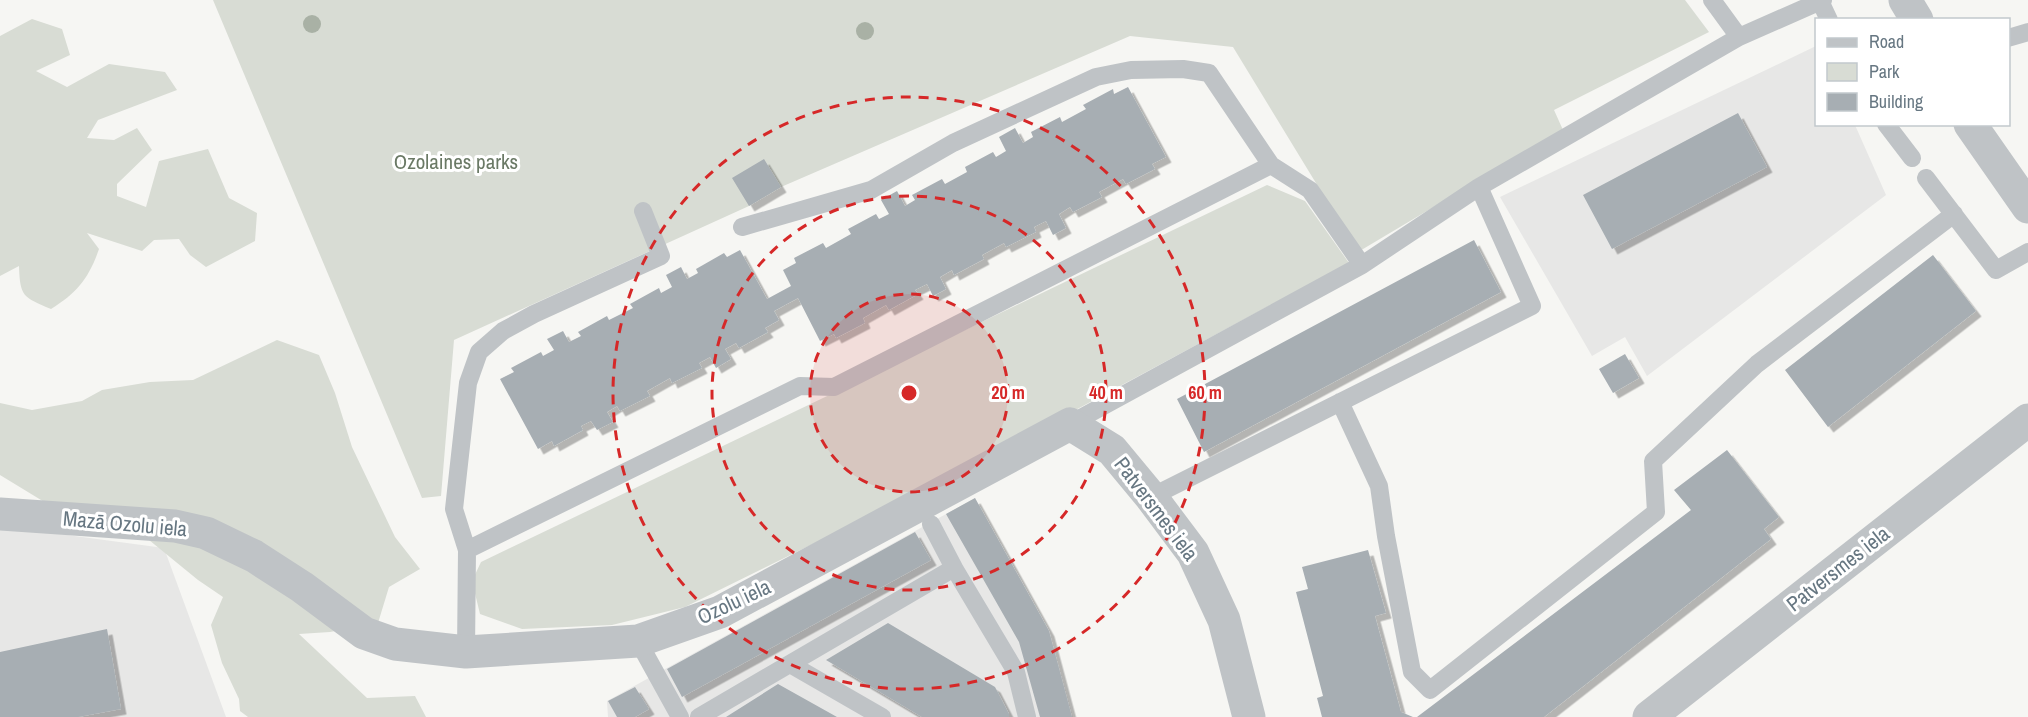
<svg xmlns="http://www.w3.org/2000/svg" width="2028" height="717" font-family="'Archivo Narrow',sans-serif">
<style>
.built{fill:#e7e7e6}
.green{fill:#d8dcd4}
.building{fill:#a7aeb3;filter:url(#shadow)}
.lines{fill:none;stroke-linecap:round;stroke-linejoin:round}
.service{stroke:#bfc3c6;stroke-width:18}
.minor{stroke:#bfc3c6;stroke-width:33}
.tree{fill:#a9b1a5}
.ring{fill:none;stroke:#d62828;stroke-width:3;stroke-dasharray:10 8}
.labels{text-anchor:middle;stroke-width:6;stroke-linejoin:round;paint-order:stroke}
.park-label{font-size:21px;fill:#6a7965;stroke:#fff}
.street-label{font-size:21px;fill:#677782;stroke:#fff}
.centre{fill:#d62828;stroke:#fff;stroke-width:3}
.ring-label{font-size:18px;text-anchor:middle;font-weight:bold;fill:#d62828;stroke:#fff;stroke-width:6;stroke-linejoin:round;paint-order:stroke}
</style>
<defs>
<filter id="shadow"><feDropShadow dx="5.5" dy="5.5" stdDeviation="0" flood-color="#0004"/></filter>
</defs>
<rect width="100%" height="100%" fill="#f6f6f3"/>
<path class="built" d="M 1816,46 L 1816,124 L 1855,125 L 1886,195 L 1647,376 L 1625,337 L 1592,356 L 1500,197 Z
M 975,498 L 1049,631 L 1073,717 L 608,717 L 607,701 Z
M 0,526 L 164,548 L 226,717 L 0,717 Z"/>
<path class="green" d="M 213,0 L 1685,0 L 1709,32 L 1554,110 L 1563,130 L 1358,252 L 1233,47 L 1130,36 L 781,187 L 749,206 L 454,340 L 441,496 L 422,498 Z
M 32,19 L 62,29 L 70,55 L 36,71 L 67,87 L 109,64 L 165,72 L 177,90 L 98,120 L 87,138 L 114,140 L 137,128 L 152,150 L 117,184 L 117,196 L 146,207 L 159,161 L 208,149 L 229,198 L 257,213 L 255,241 L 206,267 L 190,255 L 179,239 L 154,240 L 142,251 L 87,233 L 99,249 C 89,278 77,293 51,309 C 23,297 20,297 19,266 L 0,276 L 0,36 Z
M 1267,185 L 1305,201 L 1349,263 L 973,465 L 685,607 L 612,625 L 522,629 L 480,614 L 472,581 L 481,562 Z
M 277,340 L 319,355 L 335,393 L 352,447 L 395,537 L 420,569 L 389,587 L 378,623 L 330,632 L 299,634 L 367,698 L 415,696 L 426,717 L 248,717 L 240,711 L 239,699 L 222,663 L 211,625 L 223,597 L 198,580 L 138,531 L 87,528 L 0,475 L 0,403 L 32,410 L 82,401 L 102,390 L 150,382 L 193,380 Z"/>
<path class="building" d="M 1128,87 L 1166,157 L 1152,164 L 1155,169 L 1126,184 L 1123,179 L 1099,192 L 1102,197 L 1073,212 L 1070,207 L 1059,214 L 1066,228 L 1053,235 L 1046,221 L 1034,227 L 1036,232 L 1006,247 L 1004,243 L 982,255 L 984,259 L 954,275 L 952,270 L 940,277 L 946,289 L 933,296 L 927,284 L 915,290 L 918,294 L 889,310 L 886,305 L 863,318 L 865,323 L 836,338 L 834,334 L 820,341 L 798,298 L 774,311 L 779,320 L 765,328 L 768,332 L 739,348 L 736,343 L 725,349 L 731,359 L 716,368 L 710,357 L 699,363 L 702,368 L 672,383 L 670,378 L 647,391 L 650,396 L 620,411 L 617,406 L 607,412 L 613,422 L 597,430 L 591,421 L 581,426 L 583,430 L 554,446 L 552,441 L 538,449 L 500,379 L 514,372 L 511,368 L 541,352 L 543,356 L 554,350 L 547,339 L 563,331 L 569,342 L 581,336 L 578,332 L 607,316 L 609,320 L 633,308 L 630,304 L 659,288 L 661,293 L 672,287 L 666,275 L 681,267 L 687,279 L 698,273 L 696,269 L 724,253 L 727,257 L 740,250 L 767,299 L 791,286 L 783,270 L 796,263 L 794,258 L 823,243 L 826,248 L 851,234 L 848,229 L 876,214 L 879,219 L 889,214 L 881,200 L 897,191 L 905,206 L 915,200 L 912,195 L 942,179 L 945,184 L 967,172 L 965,167 L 993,152 L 996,157 L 1006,151 L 999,137 L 1015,128 L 1023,143 L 1033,137 L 1031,132 L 1060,117 L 1062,122 L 1086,109 L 1083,105 L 1113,89 L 1114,94 Z
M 1738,113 L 1767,167 L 1612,249 L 1583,195 Z
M 764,159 L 781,187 L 749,206 L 732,178 Z
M 1474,240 L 1501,292 L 1204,452 L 1177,399 Z
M 1933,255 L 1976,311 L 1828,427 L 1785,370 Z
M 1625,354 L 1639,378 L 1613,393 L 1599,369 Z
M 1727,450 L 1779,517 L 1764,529 L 1771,539 L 1544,717 L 1417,717 L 1691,510 L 1674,490 Z
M 975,498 L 1049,631 L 1072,717 L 1040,717 L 1019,642 L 946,514 Z
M 915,532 L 931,560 L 682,697 L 667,669 Z
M 1368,550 L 1386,613 L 1375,616 L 1401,712 L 1413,717 L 1322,717 L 1317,698 L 1323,696 L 1296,592 L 1308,589 L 1302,567 Z
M 888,623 L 995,687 L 1009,714 L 1009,717 L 922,717 L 826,660 Z
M 107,629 L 121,709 L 78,717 L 0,717 L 0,652 Z
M 778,684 L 837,717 L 726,717 Z
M 635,687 L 649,709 L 635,717 L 617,717 L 608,701 Z"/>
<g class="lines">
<path class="service" d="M 1712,0 L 1739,37
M 1820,1 L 1829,20
M 2008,38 L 2028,32
M 1886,124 L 1912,158
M 1926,178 L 1996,270 L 2028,252
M 742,227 L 871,190 L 953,143 L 1096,77 L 1131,70 L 1183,69 L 1209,73 L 1271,165 L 1310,190 L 1362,265
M 1340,402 L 1379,486 L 1386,536 L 1412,672 L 1430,690 L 1656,512 L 1653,461 L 1757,364 L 1954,214
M 1070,424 L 1362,265 L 1479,187 L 1739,37 L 1823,0
M 1151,497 L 1532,306 L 1479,187
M 931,524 L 954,568
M 467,550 L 800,386 L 834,387 L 1271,165
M 638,641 L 680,717
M 466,652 L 467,550 L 454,509 L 468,383 L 479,352 L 503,331 L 534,314 L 661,256 L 643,211
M 790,664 L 882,717
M 699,717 L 954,568 L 1016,672 L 1027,717"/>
<path class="minor" d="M 1905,0 L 1917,20
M 1970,124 L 2028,207
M 0,514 L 175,526 L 206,533 L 254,556 L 302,587 L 364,633 L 395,644 L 466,652 L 638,641 L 720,612 L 1070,424 L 1112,450 L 1151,497 L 1193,553 L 1224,620 L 1249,717
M 1649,717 L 2028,420"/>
</g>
<g class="tree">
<circle cx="312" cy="24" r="9"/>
<circle cx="865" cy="31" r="9"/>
</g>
<circle cx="909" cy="393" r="99" fill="#d62828" fill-opacity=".12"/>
<g class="ring">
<circle cx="909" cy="393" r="99"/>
<circle cx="909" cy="393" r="197"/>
<circle cx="909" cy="393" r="296"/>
</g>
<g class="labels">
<g class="park-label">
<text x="456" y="169">Ozolaines parks</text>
</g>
<g class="street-label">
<text transform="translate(1156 509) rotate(53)" y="7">Patversmes iela</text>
<text transform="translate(125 524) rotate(5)" y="7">Mazā Ozolu iela</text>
<text transform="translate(1838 569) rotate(-38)" y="7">Patversmes iela</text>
<text transform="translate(734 602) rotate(-25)" y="7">Ozolu iela</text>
</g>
</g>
<circle cx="909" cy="393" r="9" class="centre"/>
<g class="ring-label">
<text x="1008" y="399">20 m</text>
<text x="1106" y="399">40 m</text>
<text x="1205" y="399">60 m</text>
</g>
<rect x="1815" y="18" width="195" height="108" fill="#ffffff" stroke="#c2c9cd" stroke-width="1.5"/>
<rect x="1827" y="38" width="30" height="9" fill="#bfc3c6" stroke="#c2c9cd" stroke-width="1.5"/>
<text x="1869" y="48" font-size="18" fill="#677782">Road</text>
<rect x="1827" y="63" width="30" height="18" fill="#d8dcd4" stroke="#c2c9cd" stroke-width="1.5"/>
<text x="1869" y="78" font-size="18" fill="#677782">Park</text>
<rect x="1827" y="93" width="30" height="18" fill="#a7aeb3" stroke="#c2c9cd" stroke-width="1.5"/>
<text x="1869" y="108" font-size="18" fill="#677782">Building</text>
</svg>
